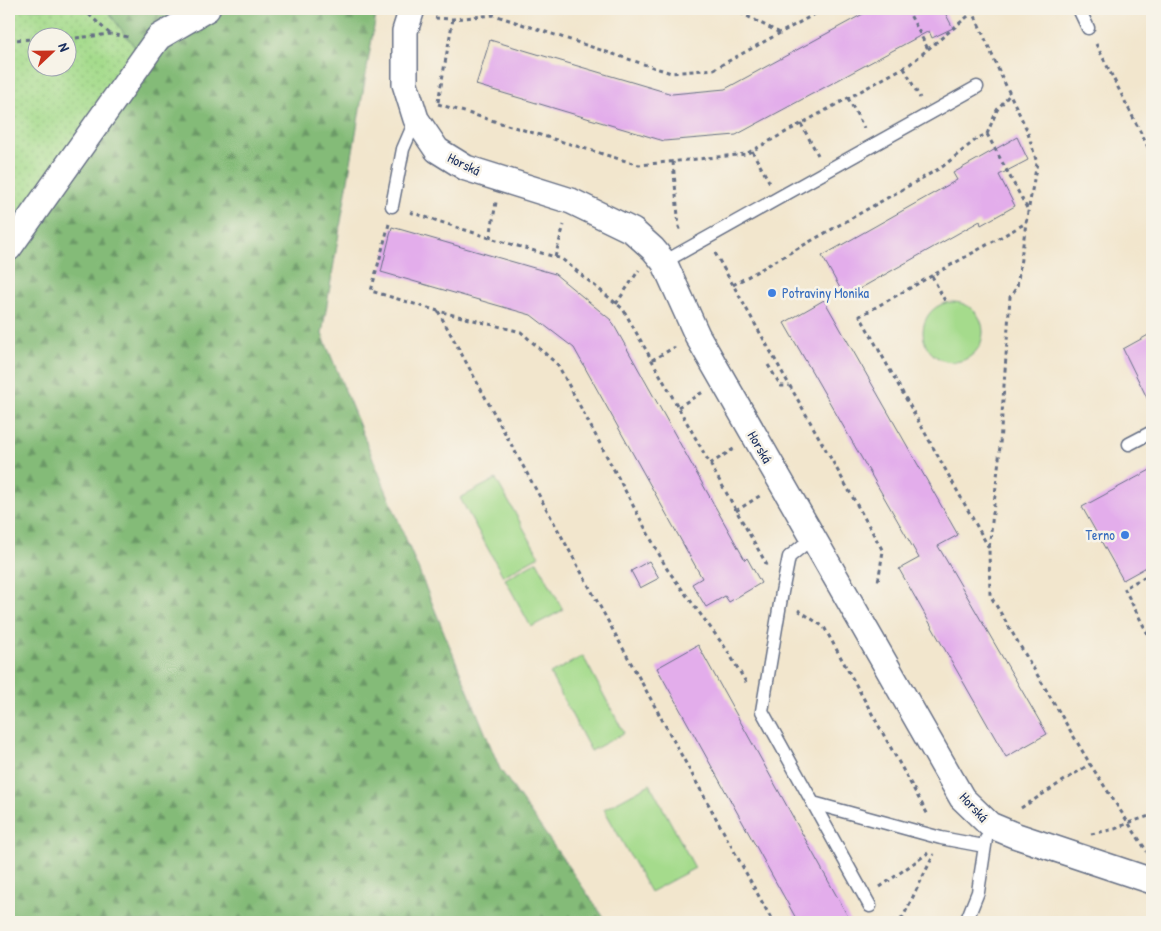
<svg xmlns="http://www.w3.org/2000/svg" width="1161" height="931" font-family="'Patrick Hand',sans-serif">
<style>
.grass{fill:url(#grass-dots);stroke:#608575;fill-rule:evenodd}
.forest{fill:url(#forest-firs);stroke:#50756b}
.green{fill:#a5db8c;stroke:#608575}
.building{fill:#e3adeb}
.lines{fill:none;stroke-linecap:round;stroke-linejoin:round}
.service-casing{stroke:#666f85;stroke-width:15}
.minor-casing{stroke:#666f85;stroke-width:28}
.path{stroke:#666f85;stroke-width:3;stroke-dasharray:4 4;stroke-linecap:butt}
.service{stroke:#fff;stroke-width:12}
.minor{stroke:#fff;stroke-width:25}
.shop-dot{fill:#3f7fe0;stroke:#f7f3e8;stroke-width:2}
.labels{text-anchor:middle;stroke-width:5;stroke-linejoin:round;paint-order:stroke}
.street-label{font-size:14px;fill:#1b2f5e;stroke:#f7f3e8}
.shop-label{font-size:14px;fill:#366cbe;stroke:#f7f3e8;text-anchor:start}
</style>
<defs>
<pattern id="grass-dots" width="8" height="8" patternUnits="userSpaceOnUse" patternTransform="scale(1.25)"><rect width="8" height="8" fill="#a5db8c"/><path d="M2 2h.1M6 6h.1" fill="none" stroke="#8dbc7b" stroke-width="1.8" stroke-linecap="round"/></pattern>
<pattern id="forest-firs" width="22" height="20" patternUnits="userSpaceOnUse" patternTransform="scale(1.25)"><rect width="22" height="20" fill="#84bb78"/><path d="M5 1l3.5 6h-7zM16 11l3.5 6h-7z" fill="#6b9866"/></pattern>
</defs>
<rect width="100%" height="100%" fill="#f7f3e8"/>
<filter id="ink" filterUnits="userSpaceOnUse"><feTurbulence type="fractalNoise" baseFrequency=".02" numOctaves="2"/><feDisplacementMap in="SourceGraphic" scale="10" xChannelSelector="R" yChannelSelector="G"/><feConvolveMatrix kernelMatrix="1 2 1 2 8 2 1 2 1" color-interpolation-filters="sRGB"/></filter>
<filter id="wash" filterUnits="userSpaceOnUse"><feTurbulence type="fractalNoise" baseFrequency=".0096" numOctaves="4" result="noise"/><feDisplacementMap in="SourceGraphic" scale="20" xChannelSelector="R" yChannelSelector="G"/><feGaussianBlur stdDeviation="1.12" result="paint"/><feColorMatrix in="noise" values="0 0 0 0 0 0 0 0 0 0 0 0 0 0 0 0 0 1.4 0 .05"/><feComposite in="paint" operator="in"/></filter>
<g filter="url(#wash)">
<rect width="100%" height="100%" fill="#f2e6cd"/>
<path class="grass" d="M 9,9 L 106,9 L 146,62 L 9,243 ZM 38,38 L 68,38 L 68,68 L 38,68 Z"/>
<path class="forest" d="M 106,9 L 377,9 L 322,334 L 500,769 L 607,922 L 9,922 L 9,243 L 146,62 Z"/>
<path class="green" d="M923 332a30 30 0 1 1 60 0a30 30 0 1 1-60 0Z
M 496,479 L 539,556 L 503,576 L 460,498 Z
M 537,561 L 563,610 L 531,627 L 505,579 Z
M 583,656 L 624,733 L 591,751 L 550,674 Z
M 650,784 L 695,868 L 650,892 L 604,809 Z"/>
<g id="blocks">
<path class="building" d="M 872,9 L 943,9 L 953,28 L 932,38 L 929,31 L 736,135 L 664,141 L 476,85 L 490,40 L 672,94 L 725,89 Z
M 1017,137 L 1028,160 L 999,175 L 1015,206 L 981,225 L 980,221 L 845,297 L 822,256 L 957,180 L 953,173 Z
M 392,227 L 555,274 L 611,320 L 745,560 L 747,558 L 761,583 L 729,602 L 725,596 L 706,607 L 692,584 L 702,578 L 574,348 L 531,315 L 381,272 Z
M 824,300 L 958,535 L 938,546 L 1047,734 L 1006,757 L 899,569 L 919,558 L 784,323 Z
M 1152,333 L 1152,408 L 1123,349 Z
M 1152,469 L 1152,564 L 1123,580 L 1082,507 Z
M 649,561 L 659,578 L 640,588 L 631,571 Z
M 698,645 L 851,922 L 798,922 L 657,668 Z"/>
</g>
</g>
<g filter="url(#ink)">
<use href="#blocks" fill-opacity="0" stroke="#666f85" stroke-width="1"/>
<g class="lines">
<g class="service-casing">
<path id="service" d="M 1079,9 L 1088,28
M 392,206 L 403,149 L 416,119
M 664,262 L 977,87
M 1129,444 L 1152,432
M 812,538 L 789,557 L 782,592 L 762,711 L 870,906
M 813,803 L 941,838 L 984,846
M 966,922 L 978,892 L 986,839"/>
</g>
<g class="minor-casing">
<path id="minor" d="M 412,9 L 405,31 L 405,84 L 416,119 L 437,150 L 466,168 L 571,201 L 633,231 L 653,249 L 664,262 L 697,335 L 962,798 L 990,825 L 1014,835 L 1152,881
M 9,248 L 155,42 L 159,37 L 207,9"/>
</g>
<path class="path" d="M 83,9 L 110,34
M 733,9 L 780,33
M 907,9 L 928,49
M 972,9 L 1000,73 L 1027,130 L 1037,163 L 1026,223 L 1017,287 L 1010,297 L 999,459 L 989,549 L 990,595 L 1090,764 L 1148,853
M 435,18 L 453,19 L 494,15 L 671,73 L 714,69 L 824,9
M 68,39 L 110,34 L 129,37
M 9,40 L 38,39
M 1096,44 L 1152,155
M 904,68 L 920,98
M 848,98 L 864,128
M 438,102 L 453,19
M 438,104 L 639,165 L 746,154 L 910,64 L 973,12
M 801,124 L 818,155
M 987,134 L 1028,210
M 752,151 L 770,183
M 673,162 L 679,227 L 682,233
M 410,212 L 490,238 L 562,259 L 623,309 L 768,567
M 389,224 L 371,291 L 438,311 L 521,332 L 558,365 L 667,569 L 727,650 L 747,684
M 490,238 L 496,202
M 715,253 L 883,551 L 878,582
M 555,257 L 564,225
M 932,276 L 945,301
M 733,285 L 942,167 L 978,138 L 987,134 L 997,110 L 1010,94
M 616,304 L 639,270
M 438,311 L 773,922
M 652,360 L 675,347
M 768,365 L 781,386 L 789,386
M 678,407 L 703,392
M 710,464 L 735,448
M 736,511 L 761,495
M 989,548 L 860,316 L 1026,223
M 1152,573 L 1124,588 L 1152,642
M 798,610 L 824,627 L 928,815
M 1021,808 L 1090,764
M 1091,834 L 1115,829 L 1128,823 L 1152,815
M 880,887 L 928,853
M 893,922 L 903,917 L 934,854"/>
<use href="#service" class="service"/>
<use href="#minor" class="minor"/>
</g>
</g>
<g class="shop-dot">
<circle cx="772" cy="293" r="5"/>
<circle cx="1125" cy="535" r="5"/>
</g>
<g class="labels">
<g class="street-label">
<text transform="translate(464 164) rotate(26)" y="5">Horská</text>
<text transform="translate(760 447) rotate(60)" y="5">Horská</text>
<text transform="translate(974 807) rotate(47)" y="5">Horská</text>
</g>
<g class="shop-label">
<text x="782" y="298">Potraviny Monika</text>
<text x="1115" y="540" text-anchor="end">Terno</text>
</g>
</g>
<rect width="1161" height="931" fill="none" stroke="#f7f3e8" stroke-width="30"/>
<g transform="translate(52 52) rotate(68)"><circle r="24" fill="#f7f3e8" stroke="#9fa5b1"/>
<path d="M0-4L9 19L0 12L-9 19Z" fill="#c8321e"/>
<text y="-8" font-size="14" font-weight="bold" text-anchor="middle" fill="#1b2f5e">N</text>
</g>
</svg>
